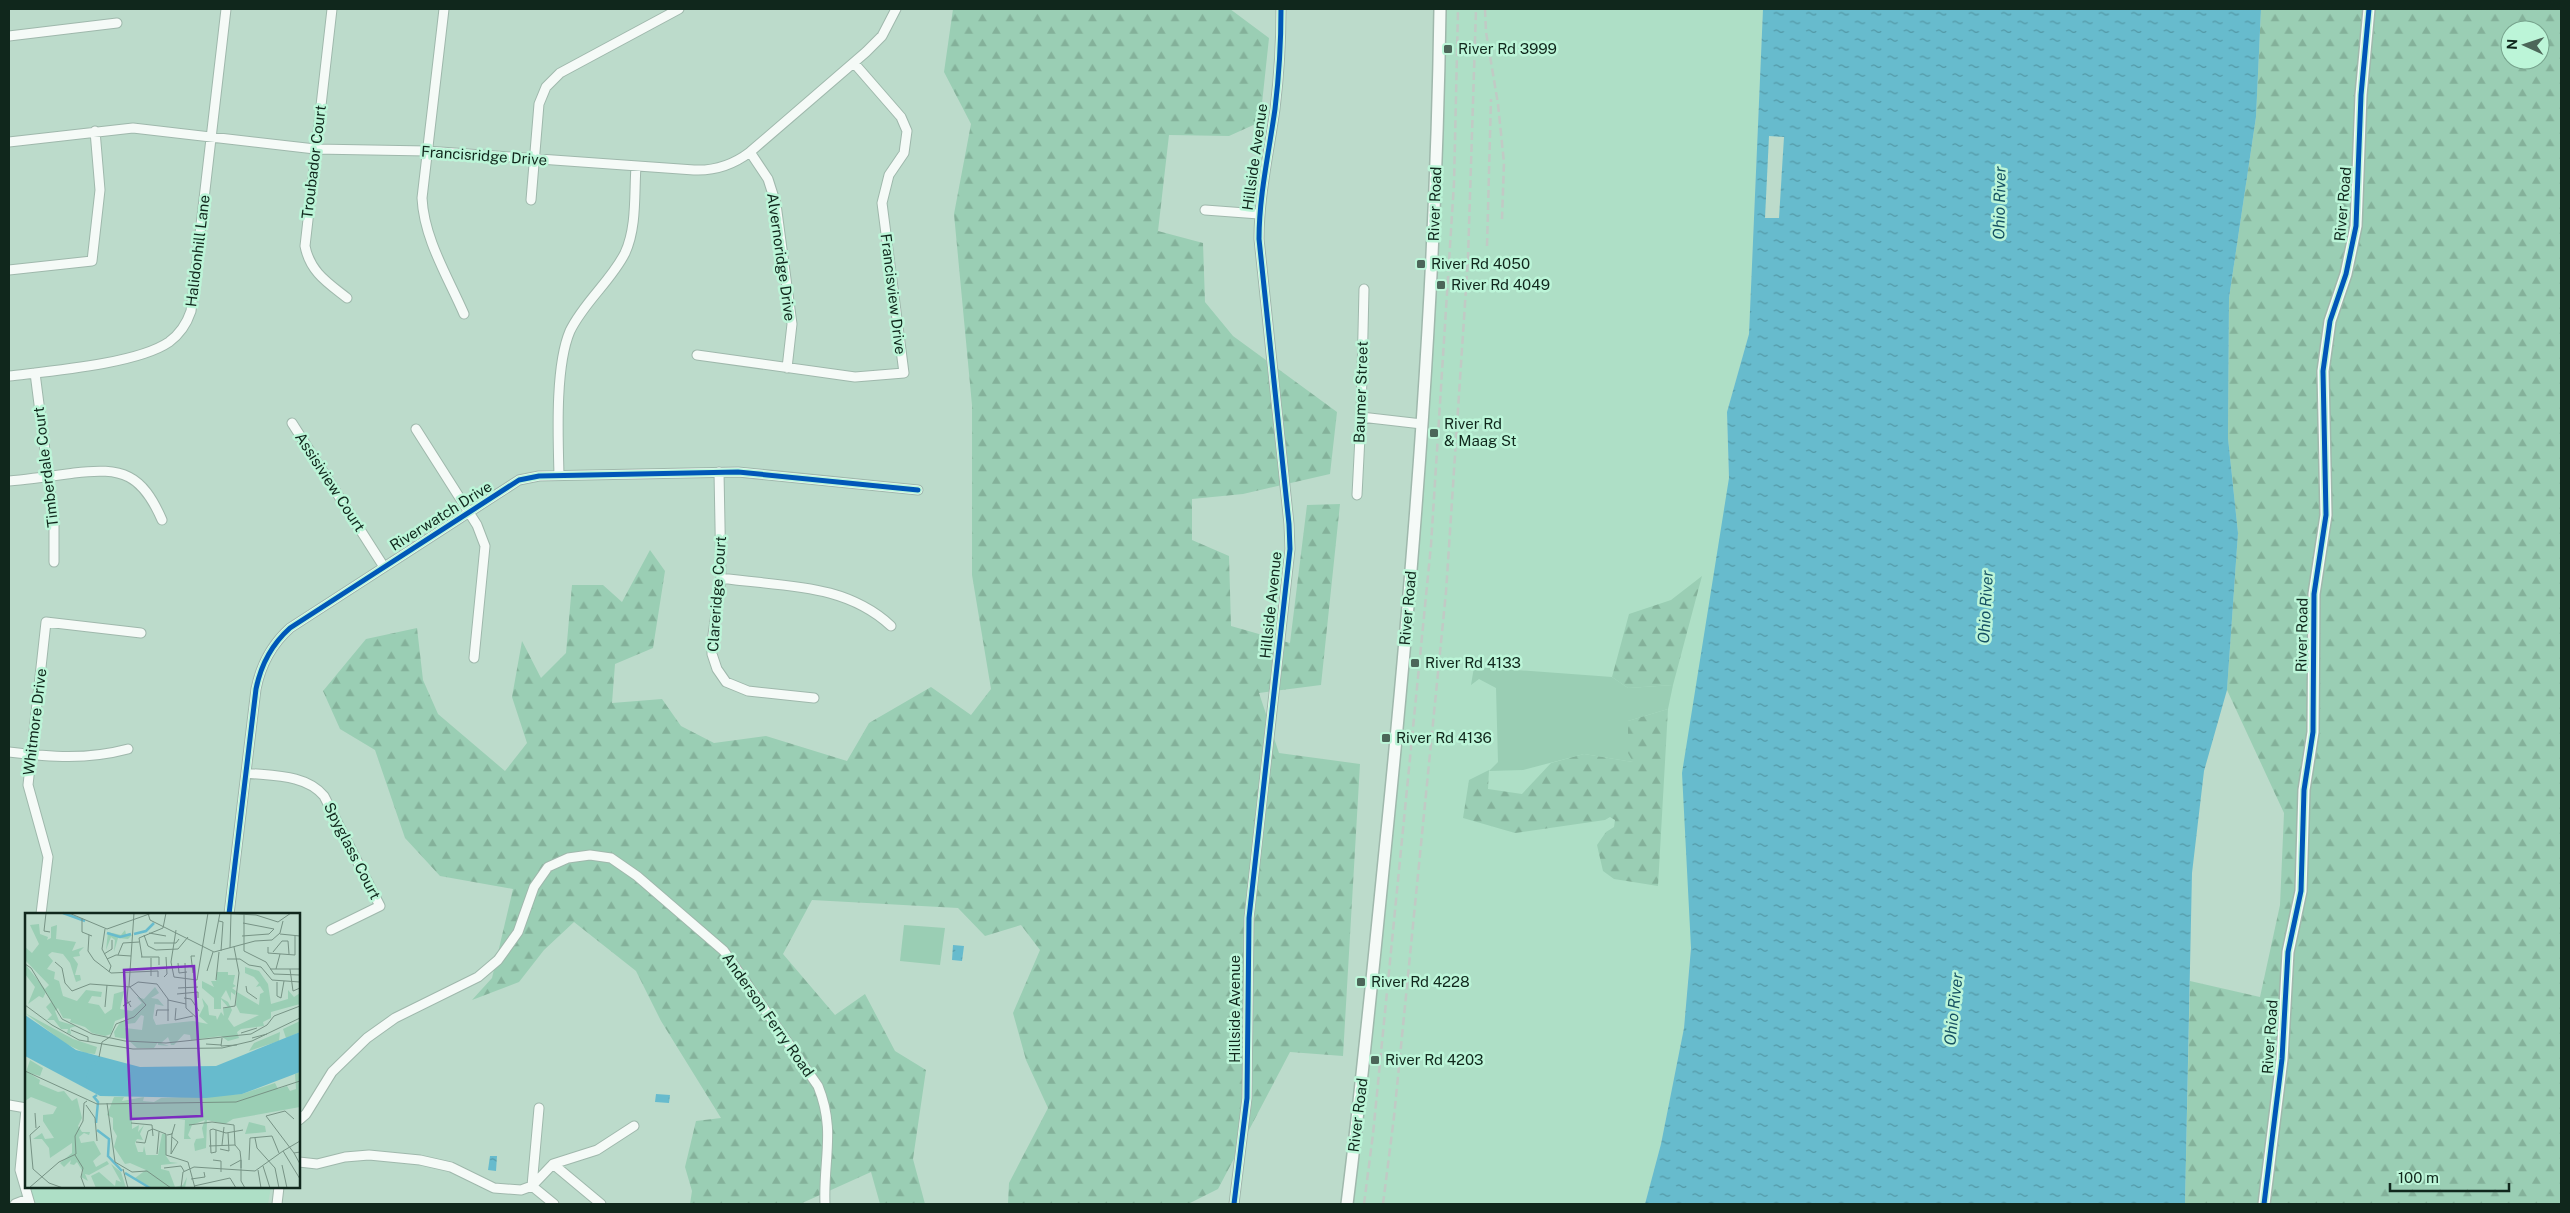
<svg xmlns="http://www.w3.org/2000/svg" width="2570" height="1213" font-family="'Public Sans',sans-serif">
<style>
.built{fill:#aedfc6}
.green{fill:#9aceb4}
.forest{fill:url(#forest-firs);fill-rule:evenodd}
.water{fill:url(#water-ripples)}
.pier{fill:#bcdbcb}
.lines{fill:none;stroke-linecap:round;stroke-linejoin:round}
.minor-casing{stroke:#9fb8ac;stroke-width:11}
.major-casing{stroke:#9fb8ac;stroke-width:14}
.minor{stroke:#f5faf7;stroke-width:9}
.major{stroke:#f5faf7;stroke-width:11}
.rail{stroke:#c1cac5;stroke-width:2.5;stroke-dasharray:8 4;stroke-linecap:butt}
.cycleway-casing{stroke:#bcf5d8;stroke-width:8}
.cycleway{stroke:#0057b8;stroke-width:5}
.poi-dot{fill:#4c6659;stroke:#bcf5d8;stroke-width:2}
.labels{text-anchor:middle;stroke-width:5;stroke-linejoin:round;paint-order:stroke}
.poi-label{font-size:15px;fill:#10271c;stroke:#bcf5d8;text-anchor:start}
.street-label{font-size:15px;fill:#10271c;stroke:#bcf5d8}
.water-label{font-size:16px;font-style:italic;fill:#165163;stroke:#bcf5d8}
.inset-river{fill:none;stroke:#67bbcd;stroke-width:2.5}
.inset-road{fill:none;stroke:#779385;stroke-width:1}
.view{fill:#7b2cbf;fill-opacity:0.15;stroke:#7b2cbf;stroke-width:2.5}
.inset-edge{fill:none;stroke:#10271c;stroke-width:2.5}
</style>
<defs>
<pattern id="forest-firs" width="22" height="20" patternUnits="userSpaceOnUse" patternTransform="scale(1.25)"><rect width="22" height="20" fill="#9aceb4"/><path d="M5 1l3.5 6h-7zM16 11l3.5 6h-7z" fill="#84b19a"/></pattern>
<pattern id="water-ripples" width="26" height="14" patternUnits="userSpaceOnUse" patternTransform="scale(1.25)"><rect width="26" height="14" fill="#67bbcd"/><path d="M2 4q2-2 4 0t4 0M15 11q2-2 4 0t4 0" fill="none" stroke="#5398a6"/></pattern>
</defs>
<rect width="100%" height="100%" fill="#bcdbcb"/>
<path class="built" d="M 1440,9 L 1763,9 L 1749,334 L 1727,412 L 1729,478 L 1684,1028 L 1661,1144 L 1645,1204 L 1347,1204 L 1407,630 Z
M 29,1187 L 271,1187 L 268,1204 L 36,1204 Z"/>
<path class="green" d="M 1474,667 L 1612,677 L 1628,688 L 1673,685 L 1668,709 L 1628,721 L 1633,762 L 1584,754 L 1523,770 L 1489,771 L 1498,762 L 1496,688 L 1479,679 L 1471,685 Z
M 904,925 L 945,928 L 940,965 L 900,961 Z"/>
<path class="forest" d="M 953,9 L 1230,9 L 1269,38 L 1260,122 L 1229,136 L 1169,135 L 1158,231 L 1203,243 L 1205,302 L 1233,336 L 1337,412 L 1330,474 L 1243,494 L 1192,499 L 1192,540 L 1229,556 L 1231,626 L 1290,643 L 1307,505 L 1340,504 L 1321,685 L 1259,693 L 1279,753 L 1360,764 L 1343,1056 L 1290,1052 L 1218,1189 L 1188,1204 L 1008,1204 L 1009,1183 L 1048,1108 L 1026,1060 L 1013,1013 L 1040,950 L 1021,925 L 985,936 L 958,908 L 812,900 L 783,954 L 835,1015 L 865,994 L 895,1051 L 926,1070 L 913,1159 L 925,1204 L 880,1204 L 871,1172 L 800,1204 L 690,1204 L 692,1191 L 685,1167 L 696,1121 L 721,1118 L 661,1021 L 636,971 L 574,922 L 544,950 L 519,982 L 472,1000 L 492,978 L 513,889 L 440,876 L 405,838 L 375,750 L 340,729 L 323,691 L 366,639 L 417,628 L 423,680 L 438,714 L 505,771 L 527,743 L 512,697 L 522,641 L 541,678 L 566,653 L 572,585 L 603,585 L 622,602 L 650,550 L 665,571 L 653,648 L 615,664 L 612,703 L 662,699 L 681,726 L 714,743 L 766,736 L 847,761 L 869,723 L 931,687 L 971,715 L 991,689 L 972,575 L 972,405 L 954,214 L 971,124 L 944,72 Z
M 2261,9 L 2561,9 L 2561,1204 L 2185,1204 L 2190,981 L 2260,997 L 2280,905 L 2284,813 L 2227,690 L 2238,533 L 2228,438 L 2229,298 L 2256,117 ZM 2510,30 L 2540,30 L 2540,60 L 2510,60 Z
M 1702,576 L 1673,685 L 1628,688 L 1612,677 L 1629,614 L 1671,600 Z
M 1668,709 L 1658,886 L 1614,879 L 1603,871 L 1597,845 L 1606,832 L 1614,827 L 1615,820 L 1610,817 L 1605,820 L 1515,833 L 1463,818 L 1469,780 L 1489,770 L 1488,789 L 1522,794 L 1551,763 L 1584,754 L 1633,762 L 1628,753 L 1628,721 Z"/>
<path class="water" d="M 1763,9 L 2261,9 L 2256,117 L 2229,298 L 2228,438 L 2238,533 L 2227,690 L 2204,771 L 2192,873 L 2185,1204 L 1645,1204 L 1661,1144 L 1684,1028 L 1691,948 L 1682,773 L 1729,478 L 1727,412 L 1749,334 Z
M 953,945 L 964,946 L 962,961 L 952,960 Z
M 656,1094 L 670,1095 L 669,1103 L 655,1102 Z
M 490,1156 L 497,1156 L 496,1171 L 488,1170 Z"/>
<path class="pier" d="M 1769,136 L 1784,137 L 1779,218 L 1765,218 Z"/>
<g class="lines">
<g class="minor-casing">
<path id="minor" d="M 332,9 L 305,246 C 310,272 328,283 347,298
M 444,9 L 422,198 C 424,239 448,277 464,314
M 9,36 L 117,23
M 9,142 L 133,128 L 315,149 L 427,151 L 694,170 C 716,171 733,165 750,152 L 866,52 L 882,36 L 896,9
M 750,152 L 768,179 L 776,204 L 792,324 L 787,368
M 531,200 L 539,104 L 546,87 L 560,73 L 679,9
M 1205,210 L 1259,214
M 9,270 L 92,261 L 100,190 L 95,131
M 697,355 L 855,377 L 904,373 L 882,203 L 889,175 L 904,153 L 907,131 L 901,117 L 854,63
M 35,373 L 54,521 L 54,562
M 9,376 C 50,371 137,364 169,342 C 180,334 187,323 191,311 L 226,9
M 1361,417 L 1422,424
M 292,423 L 384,567
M 416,429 L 477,525 L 485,546 L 474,658
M 719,472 L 721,578 L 712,642 L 712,654 L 717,669 L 726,682 L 748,691 L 814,698
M 559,475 C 558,436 555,366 570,331 C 584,302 611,281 625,253 C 637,227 634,194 636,166
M 9,481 C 31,479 52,476 74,473 C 123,467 142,474 162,520
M 1357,495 L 1361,417 L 1364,289
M 721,578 C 781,587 844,582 891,626
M 9,752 C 50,757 87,760 128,749
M 246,773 C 272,776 306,774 324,796 L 380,906 L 331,930
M 41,914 L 48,857 L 28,785 L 46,622 L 141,633
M 229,914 L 256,689 C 261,664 271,645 290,628 L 519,480 L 539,476 L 738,472 L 918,490
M 9,1105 L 26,1108
M 539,1108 L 532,1186 L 554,1204
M 26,1109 L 20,1170 L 30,1204
M 299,1120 L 306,1114 L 332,1072 L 367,1038 L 395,1018 L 478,977 L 498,960 L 518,932 L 534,887 L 548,867 L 568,858 L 590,855 L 611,858 L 637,876 L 724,951 L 818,1086 C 836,1130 823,1160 825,1204
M 299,1162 L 317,1164 L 345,1157 L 369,1155 L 420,1160 L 451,1167 L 494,1188 L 521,1190 L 532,1186 L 553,1164 L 597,1150 L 634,1126
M 553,1164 L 601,1204
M 15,1204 L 28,1199
M 277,1204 L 279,1187
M 1234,1204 L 1247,1098 L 1249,918 L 1290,549 L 1289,524 L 1259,239 C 1259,196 1269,152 1275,109 C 1279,76 1281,42 1281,9"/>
</g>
<g class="major-casing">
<path id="major" d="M 1347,1204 C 1363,1077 1375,949 1388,821 C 1415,551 1436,280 1440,9
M 2264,1204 L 2282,1059 L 2288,952 L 2301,891 L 2304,790 L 2313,732 L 2314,594 L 2326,515 L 2323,371 L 2330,321 L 2346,274 L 2356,226 L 2361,95 L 2369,9"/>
</g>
<use href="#minor" class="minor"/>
<use href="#major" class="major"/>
<path class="rail" d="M 1485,9 L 1486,32 L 1498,104 L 1504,163 L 1502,219
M 1487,246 L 1491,99
M 1364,1204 L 1373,1134 L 1431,545 L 1454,183 L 1458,9
M 1383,1204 L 1394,1117 L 1446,592 L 1468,258 L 1476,9"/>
<g class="cycleway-casing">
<path id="cycleway" d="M 229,914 L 256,689 C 261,664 271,645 290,628 L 519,480 L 539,476 L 738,472 L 918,490
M 1234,1204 L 1247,1098 L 1249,918 L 1290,549 L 1289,524 L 1259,239 C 1259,196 1269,152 1275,109 C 1279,76 1281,42 1281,9
M 2264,1204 L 2282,1059 L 2288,952 L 2301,891 L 2304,790 L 2313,732 L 2314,594 L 2326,515 L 2323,371 L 2330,321 L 2346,274 L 2356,226 L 2361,95 L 2369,9"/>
</g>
<use href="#cycleway" class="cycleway"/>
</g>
<g class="poi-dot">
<rect x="1443" y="44" width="10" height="10" rx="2.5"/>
<rect x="1416" y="259" width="10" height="10" rx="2.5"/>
<rect x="1436" y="280" width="10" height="10" rx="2.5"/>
<rect x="1429" y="428" width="10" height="10" rx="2.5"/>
<rect x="1410" y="658" width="10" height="10" rx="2.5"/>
<rect x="1381" y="733" width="10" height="10" rx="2.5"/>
<rect x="1356" y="977" width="10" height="10" rx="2.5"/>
<rect x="1370" y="1055" width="10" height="10" rx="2.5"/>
</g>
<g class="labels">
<g class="poi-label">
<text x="1458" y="54">River Rd 3999</text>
<text x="1431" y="269">River Rd 4050</text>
<text x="1451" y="290">River Rd 4049</text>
<text x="1444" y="429">River Rd<tspan x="1444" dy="17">&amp; Maag St</tspan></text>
<text x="1425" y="668">River Rd 4133</text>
<text x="1396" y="743">River Rd 4136</text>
<text x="1371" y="987">River Rd 4228</text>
<text x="1385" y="1065">River Rd 4203</text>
</g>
<g class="street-label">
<text transform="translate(484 156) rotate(4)" y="5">Francisridge Drive</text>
<text transform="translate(1255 157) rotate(-82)" y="5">Hillside Avenue</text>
<text transform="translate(314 162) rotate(-83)" y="5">Troubador Court</text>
<text transform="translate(1435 204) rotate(-88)" y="5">River Road</text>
<text transform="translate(2343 204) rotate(-85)" y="5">River Road</text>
<text transform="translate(198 251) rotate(-83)" y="5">Halidonhill Lane</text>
<text transform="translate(781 257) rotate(82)" y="5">Alvernoridge Drive</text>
<text transform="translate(893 294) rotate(83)" y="5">Francisview Drive</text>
<text transform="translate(1361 392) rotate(-88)" y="5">Baumer Street</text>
<text transform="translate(46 467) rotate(-97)" y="5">Timberdale Court</text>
<text transform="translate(330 482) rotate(57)" y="5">Assisiview Court</text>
<text transform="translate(441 516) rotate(-32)" y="5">Riverwatch Drive</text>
<text transform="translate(717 594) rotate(-86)" y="5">Clareridge Court</text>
<text transform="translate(1271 605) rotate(-84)" y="5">Hillside Avenue</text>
<text transform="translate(1408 608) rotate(-85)" y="5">River Road</text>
<text transform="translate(2302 635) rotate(-89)" y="5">River Road</text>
<text transform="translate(35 722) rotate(-83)" y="5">Whitmore Drive</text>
<text transform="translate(352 851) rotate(63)" y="5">Spyglass Court</text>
<text transform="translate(1235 1009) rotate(-90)" y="5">Hillside Avenue</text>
<text transform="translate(768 1015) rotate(55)" y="5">Anderson Ferry Road</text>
<text transform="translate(2270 1037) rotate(-86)" y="5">River Road</text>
<text transform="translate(1358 1115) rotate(-83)" y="5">River Road</text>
</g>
<g class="water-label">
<text transform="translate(1999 203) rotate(-89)" y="6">Ohio River</text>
<text transform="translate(1985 607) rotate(-87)" y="6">Ohio River</text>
<text transform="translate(1953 1009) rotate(-84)" y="6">Ohio River</text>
</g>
</g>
<g transform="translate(25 913)">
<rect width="275" height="275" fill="#bcdbcb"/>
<path d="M 224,209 L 240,213 L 241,219 L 220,221 Z" fill="#9aceb4"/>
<path d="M 14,11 L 15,21 L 23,24 L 22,27 L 26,25 L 26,14 L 32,12 L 31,26 L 51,29 L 47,38 L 59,34 L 54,39 L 55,43 L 48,44 L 53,51 L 50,62 L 55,62 L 56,67 L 51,69 L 45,50 L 38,41 L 27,39 L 23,42 L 28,48 L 22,56 L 30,59 L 29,66 L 34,68 L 38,83 L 52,88 L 61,77 L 77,79 L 76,84 L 67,83 L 63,90 L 74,92 L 80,101 L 87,96 L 89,81 L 99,78 L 95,96 L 107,98 L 117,90 L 112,84 L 119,86 L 130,74 L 134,80 L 126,85 L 133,86 L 139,93 L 130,91 L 128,105 L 131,112 L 168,108 L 183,111 L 174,103 L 179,93 L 177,85 L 183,93 L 184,102 L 191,103 L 192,107 L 196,99 L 199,103 L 198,96 L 203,94 L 196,86 L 196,96 L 189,96 L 189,85 L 177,75 L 177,68 L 189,74 L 186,68 L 191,68 L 192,59 L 203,59 L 203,62 L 210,62 L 208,71 L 211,73 L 207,75 L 211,78 L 210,82 L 206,79 L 206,88 L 201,77 L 196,85 L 203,89 L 207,97 L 203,106 L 209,114 L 234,102 L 215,100 L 211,92 L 212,79 L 234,92 L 235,81 L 239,79 L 235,73 L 231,74 L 234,70 L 229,64 L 220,60 L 220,54 L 234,58 L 243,71 L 246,91 L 263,86 L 263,77 L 269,84 L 275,80 L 275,91 L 246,99 L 246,105 L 238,109 L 239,113 L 216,116 L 212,119 L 214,125 L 203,128 L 196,123 L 166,127 L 165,122 L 159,121 L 149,132 L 146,132 L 143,124 L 136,130 L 144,133 L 133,132 L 133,129 L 129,135 L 112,135 L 102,126 L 90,124 L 89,119 L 96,108 L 103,108 L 101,104 L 90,108 L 86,121 L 80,123 L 67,120 L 60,114 L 45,109 L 46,106 L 38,105 L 33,95 L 30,98 L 34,108 L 51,113 L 45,115 L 46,121 L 42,120 L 43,116 L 36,116 L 29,107 L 22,107 L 27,102 L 21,94 L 26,89 L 21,79 L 18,85 L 14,83 L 3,91 L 10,74 L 0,61 L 0,51 L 20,76 L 24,72 L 0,47 L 0,34 L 7,40 L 14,31 L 5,12 ZM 116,102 L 119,103 L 117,117 L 100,115 L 101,111 L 110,110 ZM 100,17 L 101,21 L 107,22 L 103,26 L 93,25 L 89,39 L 90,27 L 86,24 L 81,37 L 83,19 L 96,22 ZM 0,100 L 48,126 L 72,134 L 70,141 L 60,140 L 41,131 ZM 255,119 L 254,128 L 224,138 L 229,130 ZM 5,147 L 18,155 L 15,163 L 4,160 L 15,167 L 14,171 L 33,179 L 39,178 L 47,188 L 52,185 L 57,205 L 53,213 L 57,219 L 65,219 L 64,222 L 59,220 L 54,224 L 56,230 L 69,228 L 76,241 L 68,248 L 71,254 L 82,248 L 84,251 L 64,262 L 60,261 L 63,268 L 56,264 L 58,259 L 52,249 L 49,252 L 45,251 L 46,247 L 39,254 L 35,250 L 47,240 L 47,230 L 25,245 L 24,235 L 17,226 L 8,226 L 17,220 L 20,226 L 29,225 L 18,208 L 18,202 L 28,201 L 32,194 L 6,184 L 0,188 L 0,162 ZM 275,159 L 275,194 L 208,206 L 200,211 L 182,207 L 181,235 L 170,238 L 169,231 L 171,226 L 179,225 L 177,215 L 180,207 L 167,212 L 163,222 L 166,226 L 159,226 L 160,207 L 143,204 L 107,207 L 107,216 L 114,212 L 113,219 L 119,212 L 115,221 L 118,227 L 112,226 L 110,230 L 113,239 L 118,239 L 119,233 L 121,242 L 133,242 L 137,221 L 141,221 L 141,243 L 145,249 L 153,250 L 136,252 L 136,256 L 144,258 L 150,274 L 158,272 L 162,264 L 160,275 L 127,275 L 110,265 L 121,257 L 105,250 L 100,251 L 89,234 L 92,223 L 88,216 L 88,205 L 82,202 L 89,184 L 99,184 L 97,188 L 119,184 L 118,188 L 129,189 L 136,185 L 217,181 L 250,170 L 253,176 L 262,173 L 265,178 L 271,176 L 270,161 ZM 86,251 L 96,259 L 101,275 L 71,275 L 66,263 L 74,259 L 90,273 L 91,267 L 96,269 Z" fill="#9aceb4" fill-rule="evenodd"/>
<path d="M 275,108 L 275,119 L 261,125 L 258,116 Z" fill="#9aceb4"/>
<path d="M 0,102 L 51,137 L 115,154 L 191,153 L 275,119 L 275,159 L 217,181 L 181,185 L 75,183 L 0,143 Z" fill="#67bbcd"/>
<path class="inset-river" d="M 38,0 L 60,8M 82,20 L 95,24 L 106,21M 109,21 L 121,18 L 129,10M 60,174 L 65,157 L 74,144M 71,210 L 73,189 L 69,184 L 72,182M 72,217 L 84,226 L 83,243 L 97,258M 100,260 L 125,275"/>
<path class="inset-road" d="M 21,0 L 19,18 L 25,19M 44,0 L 82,16 L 127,0M 123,0 L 125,7 L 189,39 L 230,28 L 247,27 L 255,20 L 258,8M 194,0 L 231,2 L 253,9 L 266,0M 219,0 L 219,38 L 241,49 L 249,61 L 275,62M 57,5 L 57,19 L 67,23M 194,8 L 198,9 L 196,38M 218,10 L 249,16M 80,16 L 77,36 L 86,53 L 84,59M 151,17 L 146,49 L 149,64 L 172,67 L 183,0M 124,20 L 141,23M 255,21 L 275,23M 64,22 L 63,38 L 69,47 L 86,60 L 133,58 L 133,64M 119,22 L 123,33 L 131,37 L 153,36 L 163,24M 217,23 L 244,21 L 249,16M 129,30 L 151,30 L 154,26M 189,31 L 195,0M 243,34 L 243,40 L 270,42 L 270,23M 205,35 L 206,0M 248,39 L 257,28 L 263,28 L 264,41M 79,41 L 87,36 L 87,27M 93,42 L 98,30 L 114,29M 116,44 L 134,44 L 134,52M 117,44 L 114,25 L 138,15 L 141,0M 82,46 L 91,42 L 106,43M 202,46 L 215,46 L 224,52 L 236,54 L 247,67 L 275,69M 30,49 L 37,55 L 40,70 L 47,78 L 65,71 L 105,74 L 113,69 L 132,71 L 143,86 L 143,108M 153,50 L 154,60 L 162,59M 160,50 L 161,95 L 173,106M 0,51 L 6,55 L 37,106 L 67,121 L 100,128 L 141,130 L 226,121 L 242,112 L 249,103 L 275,93M 245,56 L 275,56M 251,56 L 255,41M 265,56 L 268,78 L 275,75M 182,58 L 188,39M 168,60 L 166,43 L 170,43M 126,63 L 126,45M 139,64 L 142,61 L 141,44M 191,67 L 194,39M 252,69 L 252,83 L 256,85M 103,73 L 102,87 L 106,94M 221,73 L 222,79 L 232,86M 153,75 L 173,74M 152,81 L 173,79 L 173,85M 159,85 L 166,86 L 174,98M 256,85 L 259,68M 143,87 L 161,91M 103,89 L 98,93 L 106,88M 0,92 L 27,112 L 54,127 L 108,136 L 197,135 L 227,128 L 275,105M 80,94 L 82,72M 151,95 L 150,107 L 168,103M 198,95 L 210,93 L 214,60 L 209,34M 131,103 L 132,97 L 144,97M 46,117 L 63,124 L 63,128M 216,120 L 232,115M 197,125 L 196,133 L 212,132M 227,125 L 242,121M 181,131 L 196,132M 74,144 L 77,129 L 85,124 L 91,111 L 109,104 L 121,92 L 104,73 L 109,0M 0,158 L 72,191 L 211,189 L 275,168M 82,190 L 90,249 L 107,259 L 122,258 L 146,275M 61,192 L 70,205 L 72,228M 10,200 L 11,215M 106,210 L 127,212 L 128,223M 164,212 L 187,209 L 209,212 L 210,232 L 215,238 L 216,247 L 205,253M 15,213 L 5,222 L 8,256 L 24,270 L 38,275M 191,217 L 191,239 L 186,240 L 185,217 L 188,216 L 201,220 L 218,217M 147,220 L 146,241 L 153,229 L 147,224M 142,222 L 147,221 L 150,211M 230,225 L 232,235 L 250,255 L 254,275M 111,229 L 120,230 L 123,218 L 128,216 L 141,221 L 141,242 L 163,249 L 170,275M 197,232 L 199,214M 184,233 L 210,232M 195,236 L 204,238 L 203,220M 258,238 L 275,228M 275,239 L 269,240 L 275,251M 269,240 L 241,203 L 260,198 L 269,206M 132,241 L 134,219M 50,242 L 58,255 L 56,264 L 60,275M 188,247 L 196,248 L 196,259M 224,247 L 225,225 L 247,223 L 254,240M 257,252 L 262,275M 238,253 L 245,275M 139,255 L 156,253 L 159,258M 216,255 L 216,247 L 216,268 L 220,275M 98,256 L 103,275M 233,257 L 236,275M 166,266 L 180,264 L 179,259M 169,273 L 205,265 L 211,275M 4,275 L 34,249 L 51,241 L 50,223 L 58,208 L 59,190 L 62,188M 156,275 L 158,259 L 169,254 L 230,258 L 258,238 L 275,266"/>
<path class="view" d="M 169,53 L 177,203 L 106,206 L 99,57 Z"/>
<rect width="275" height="275" class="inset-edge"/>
</g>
<rect width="2570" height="1213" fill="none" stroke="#10271c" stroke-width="20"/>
<g transform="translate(2525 45) rotate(273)"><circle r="24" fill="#bcf5d8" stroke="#77a38d"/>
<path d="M0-4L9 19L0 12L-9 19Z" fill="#4c6659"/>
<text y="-8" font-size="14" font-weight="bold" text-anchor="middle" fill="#10271c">N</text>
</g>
<path d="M2390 1183v8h119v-8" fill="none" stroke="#10271c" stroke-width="2.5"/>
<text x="2398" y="1183" font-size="15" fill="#10271c" stroke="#bcf5d8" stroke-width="4" paint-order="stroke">100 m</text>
</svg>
